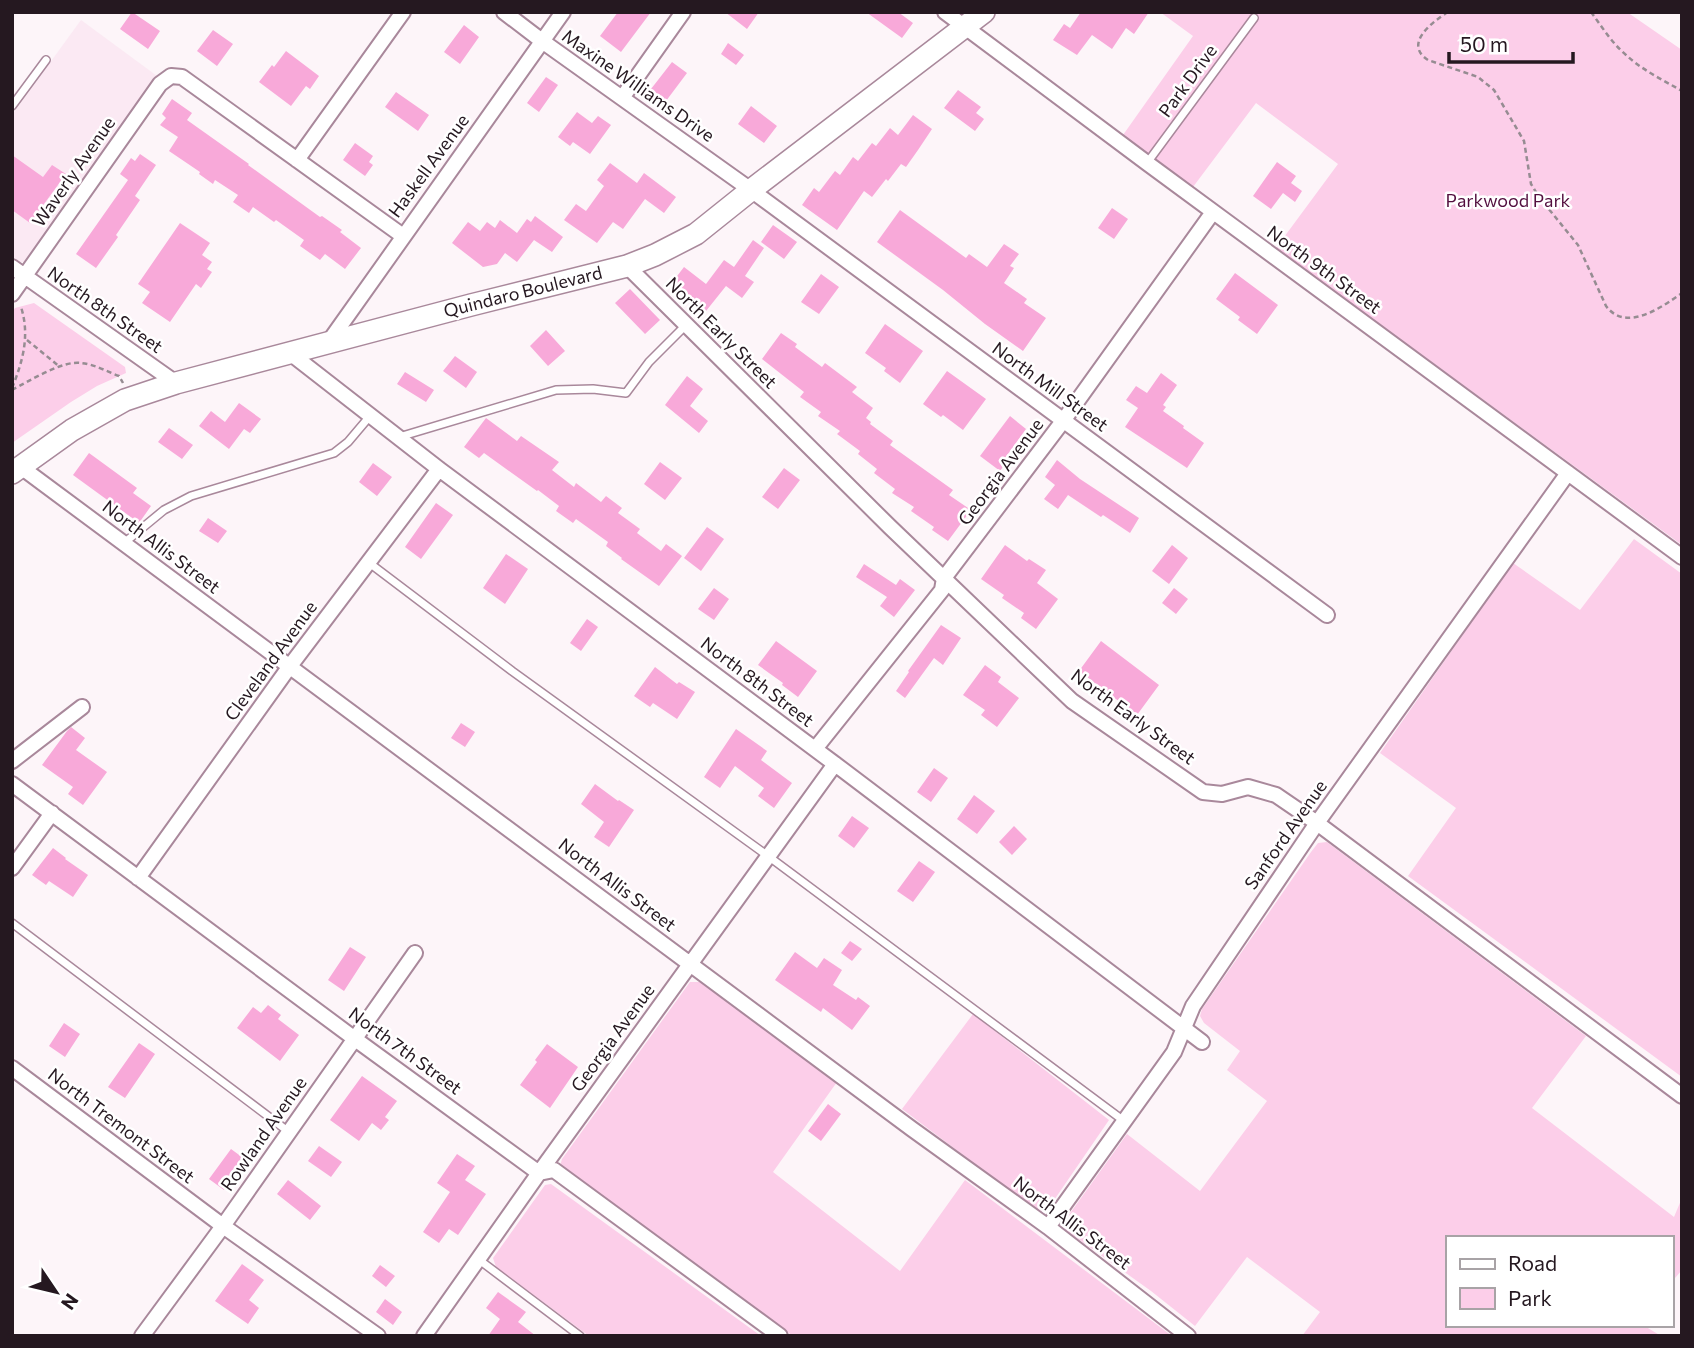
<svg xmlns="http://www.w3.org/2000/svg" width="1694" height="1348" font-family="Commissioner,sans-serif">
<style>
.built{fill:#fbe9f3}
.green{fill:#fccee9}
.building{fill:#f8a9d9}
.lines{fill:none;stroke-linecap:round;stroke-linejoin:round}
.service-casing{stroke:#a9889b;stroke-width:10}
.minor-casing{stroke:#a9889b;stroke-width:18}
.secondary-casing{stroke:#a9889b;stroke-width:24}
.path{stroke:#968c92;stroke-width:2.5;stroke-dasharray:5 3.5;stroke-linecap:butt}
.service{stroke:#fff;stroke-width:7}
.minor{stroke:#fff;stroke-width:14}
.secondary{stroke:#fff;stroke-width:21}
.labels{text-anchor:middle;stroke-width:5;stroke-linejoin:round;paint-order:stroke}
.street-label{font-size:18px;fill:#251820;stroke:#fff}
.park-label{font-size:18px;fill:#530f3f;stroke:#fff}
</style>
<rect width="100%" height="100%" fill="#fdf5f9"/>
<path class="built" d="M 81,20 L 157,76 L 26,262 L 20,262 L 12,256 L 12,115 Z"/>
<path class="green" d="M 1160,12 L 1627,12 L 1682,50 L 1682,545 L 1276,248 L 1338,164 L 1256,103 L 1193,187 L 1123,135 L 1193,36 Z
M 34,303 L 125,367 L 126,373 L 97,386 L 71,402 L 12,443 L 12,312 L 15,308 Z
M 1634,539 L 1682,574 L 1682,1077 L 1408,876 L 1456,808 L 1380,753 L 1513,563 L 1580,610 Z
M 1327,842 L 1586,1036 L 1532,1108 L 1674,1217 L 1682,1198 L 1682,1270 L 1675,1278 L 1671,1280 L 1671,1238 L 1447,1238 L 1447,1325 L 1643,1325 L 1661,1336 L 1302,1336 L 1320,1312 L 1247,1257 L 1195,1326 L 1151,1291 L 1067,1231 L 1063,1223 L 1127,1134 L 1200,1191 L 1267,1101 L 1227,1070 L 1240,1051 L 1204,1023 L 1200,1016 L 1202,1009 L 1311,852 L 1318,843 Z
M 690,982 L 700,982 L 837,1082 L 773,1172 L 900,1271 L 965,1180 L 1172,1336 L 793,1336 L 560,1166 L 562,1159 Z
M 973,1014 L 1109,1120 L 1050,1206 L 1042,1211 L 1032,1207 L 902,1109 Z
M 551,1184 L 761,1336 L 589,1336 L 496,1267 L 493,1258 L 545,1185 Z"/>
<path class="building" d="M 132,12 L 160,31 L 148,49 L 120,29 Z
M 618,12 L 651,12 L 621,52 L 600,36 Z
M 725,12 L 759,12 L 747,29 Z
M 866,12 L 898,12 L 913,23 L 902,38 Z
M 1081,12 L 1149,12 L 1134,34 L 1126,28 L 1112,49 L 1092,35 L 1077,55 L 1053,40 L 1064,24 L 1070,28 Z
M 464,25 L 479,37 L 460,64 L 444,52 Z
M 213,30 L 233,44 L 217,66 L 197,51 Z
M 728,43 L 744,55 L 736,65 L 721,54 Z
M 286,51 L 319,76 L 310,89 L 306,86 L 291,106 L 259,82 L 272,65 L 274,67 Z
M 672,62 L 687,73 L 666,101 L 651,89 Z
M 546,77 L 558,85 L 539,112 L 527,103 Z
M 958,90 L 981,107 L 976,113 L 984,119 L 975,131 L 944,108 Z
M 396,92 L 429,115 L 418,131 L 385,107 Z
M 172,99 L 192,113 L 187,120 L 249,164 L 248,165 L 320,217 L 322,216 L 342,230 L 340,232 L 361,248 L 345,269 L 325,254 L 320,260 L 300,246 L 304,240 L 276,220 L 274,222 L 253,207 L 249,213 L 233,202 L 238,195 L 215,180 L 213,184 L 199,174 L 200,172 L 169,151 L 178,137 L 160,125 L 166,118 L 162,114 Z
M 751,106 L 777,126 L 764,143 L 738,124 Z
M 577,112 L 592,123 L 598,116 L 611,125 L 590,154 L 573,142 L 570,146 L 558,137 Z
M 913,115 L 932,129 L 918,150 L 906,167 L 901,164 L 888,181 L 886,179 L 872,197 L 864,191 L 837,230 L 802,205 L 814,188 L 819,192 L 835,171 L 840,175 L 853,157 L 858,161 L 872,143 L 876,146 L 890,128 L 898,135 Z
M 355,143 L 373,156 L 369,162 L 373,165 L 365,176 L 343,160 Z
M 140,154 L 156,165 L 135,196 L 140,200 L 116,235 L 118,237 L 96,268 L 76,254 L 128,180 L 120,174 L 131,158 L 135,161 Z
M 12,155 L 43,177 L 52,165 L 66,174 L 30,223 L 12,210 Z
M 1277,162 L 1296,176 L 1291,183 L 1302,191 L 1295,202 L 1283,193 L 1271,209 L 1253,196 Z
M 610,163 L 637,183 L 644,173 L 676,197 L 664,213 L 645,199 L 623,229 L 613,222 L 597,243 L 564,220 L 576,204 L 586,211 L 604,186 L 597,180 Z
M 1112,208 L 1128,219 L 1114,239 L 1098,228 Z
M 900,210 L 966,258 L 969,254 L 987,267 L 1004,244 L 1019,254 L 1010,266 L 1014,268 L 1004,283 L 1027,299 L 1024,303 L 1046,318 L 1023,351 L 985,324 L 943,290 L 877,242 Z
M 535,216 L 563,237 L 552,252 L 534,240 L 517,262 L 505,253 L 497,264 L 483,267 L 452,243 L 468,222 L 480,231 L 487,222 L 495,228 L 500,220 L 517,233 L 527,219 L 531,222 Z
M 180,223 L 210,243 L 202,255 L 212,262 L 207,269 L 212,272 L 201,288 L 196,284 L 170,322 L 142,303 L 150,292 L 138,284 Z
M 773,225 L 797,242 L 784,259 L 761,242 Z
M 753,240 L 764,248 L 745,276 L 754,282 L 742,298 L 726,286 L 706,311 L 671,284 L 684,267 L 706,284 L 724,260 L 734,267 Z
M 1235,273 L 1278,305 L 1257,334 L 1238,320 L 1240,317 L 1216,299 Z
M 821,274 L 839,287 L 819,314 L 801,302 Z
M 630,289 L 660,320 L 645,334 L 615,303 Z
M 885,324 L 923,351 L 900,383 L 884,371 L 886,368 L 865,353 Z
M 546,330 L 565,351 L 548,366 L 530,346 Z
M 781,333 L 797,344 L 795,347 L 822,367 L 825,363 L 857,387 L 852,392 L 873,408 L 866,418 L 871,422 L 870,424 L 893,441 L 890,445 L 953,490 L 949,495 L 971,510 L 948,541 L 932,530 L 934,527 L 911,511 L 914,507 L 892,493 L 895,489 L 874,473 L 877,469 L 858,454 L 860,451 L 837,434 L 840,431 L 818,416 L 821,412 L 800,397 L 804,392 L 762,359 Z
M 455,356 L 477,372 L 466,388 L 443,371 Z
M 947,371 L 986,399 L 963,430 L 943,415 L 941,417 L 923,404 Z
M 405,372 L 434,390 L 426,402 L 397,384 Z
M 1161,373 L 1177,385 L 1163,405 L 1166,407 L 1163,411 L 1184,426 L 1183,428 L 1204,443 L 1187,468 L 1125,427 L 1138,408 L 1126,400 L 1136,386 L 1147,393 Z
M 687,376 L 703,389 L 690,406 L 708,421 L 699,433 L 665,405 Z
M 239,403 L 261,419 L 250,433 L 244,429 L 229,449 L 199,426 L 211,411 L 225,422 Z
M 1010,416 L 1026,429 L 1005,458 L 1008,460 L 1000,471 L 980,456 Z
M 486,418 L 517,441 L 521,436 L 559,462 L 552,470 L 574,487 L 576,483 L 601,502 L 606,496 L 622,508 L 618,513 L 640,529 L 637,533 L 661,551 L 666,544 L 682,556 L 659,586 L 621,559 L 622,558 L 606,546 L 608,542 L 576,519 L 573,523 L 556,511 L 559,506 L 538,490 L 537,491 L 484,453 L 479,458 L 464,447 Z
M 169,428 L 193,445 L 182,459 L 158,442 Z
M 89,453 L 137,488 L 133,493 L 151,506 L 139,523 L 73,475 Z
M 1057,460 L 1080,479 L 1139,518 L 1130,533 L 1103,515 L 1101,517 L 1068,495 L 1058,509 L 1044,499 L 1055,485 L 1045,477 Z
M 660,462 L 682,478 L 665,500 L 644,484 Z
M 373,463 L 392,477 L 377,496 L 359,482 Z
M 784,468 L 800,480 L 778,509 L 762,497 Z
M 436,503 L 453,515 L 421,559 L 405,547 Z
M 208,518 L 227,531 L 218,543 L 199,531 Z
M 707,527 L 724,539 L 701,571 L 684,558 Z
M 1005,545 L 1027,561 L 1029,559 L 1046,570 L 1037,583 L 1058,599 L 1036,629 L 1021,618 L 1024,613 L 1002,598 L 1004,595 L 981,579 Z
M 1172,545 L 1188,558 L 1169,584 L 1152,571 Z
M 506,554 L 528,569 L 505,604 L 483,588 Z
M 864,564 L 896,585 L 900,579 L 915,590 L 894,617 L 880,606 L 887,597 L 856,577 Z
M 714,588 L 729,599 L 714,620 L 698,609 Z
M 1174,588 L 1188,599 L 1176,614 L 1162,603 Z
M 587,619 L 598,627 L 581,651 L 570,643 Z
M 941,625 L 961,638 L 943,665 L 934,658 L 905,698 L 896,691 L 909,672 L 908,671 Z
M 776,641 L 817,671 L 798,697 L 782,685 L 783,683 L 758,665 Z
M 1101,641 L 1159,685 L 1137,715 L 1079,671 Z
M 985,665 L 1001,677 L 998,682 L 1019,698 L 997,727 L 981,715 L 985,710 L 963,695 Z
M 655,667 L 677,684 L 679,682 L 695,692 L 677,719 L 653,703 L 650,707 L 634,696 Z
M 461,723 L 475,732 L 465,747 L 451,738 Z
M 71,727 L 85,738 L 76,750 L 107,772 L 83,805 L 68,794 L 73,787 L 42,765 L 67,731 Z
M 736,729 L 767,751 L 761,760 L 792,783 L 774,808 L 758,796 L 764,788 L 735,766 L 720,788 L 704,777 Z
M 934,768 L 948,778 L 931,802 L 917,792 Z
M 595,784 L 618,801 L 619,800 L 634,810 L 609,847 L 594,837 L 604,822 L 581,804 Z
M 974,795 L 995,811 L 977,834 L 957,819 Z
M 852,816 L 869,828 L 854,848 L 838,836 Z
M 1014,826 L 1027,839 L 1012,855 L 999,842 Z
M 53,848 L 66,858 L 65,859 L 88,875 L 73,897 L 49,881 L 46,885 L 32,875 Z
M 919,861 L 935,872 L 913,902 L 897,891 Z
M 850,941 L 862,949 L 852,961 L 841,953 Z
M 350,947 L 366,957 L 344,991 L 328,980 Z
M 795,952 L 817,968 L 824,958 L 842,970 L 833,985 L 856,1000 L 858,997 L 870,1006 L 852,1030 L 823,1008 L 821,1012 L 775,980 Z
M 268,1005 L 281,1015 L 278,1019 L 299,1035 L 280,1061 L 237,1028 L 253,1007 L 261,1013 Z
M 64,1023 L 80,1034 L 65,1057 L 49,1046 Z
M 139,1043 L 155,1054 L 125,1098 L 108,1087 Z
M 547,1044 L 578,1067 L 550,1108 L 520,1085 L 537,1062 L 535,1060 Z
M 362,1076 L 397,1101 L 385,1117 L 389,1120 L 381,1130 L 372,1123 L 359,1141 L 330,1120 Z
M 828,1104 L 841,1114 L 821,1141 L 808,1131 Z
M 319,1146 L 342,1162 L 331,1177 L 308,1161 Z
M 231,1149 L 246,1160 L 224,1190 L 209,1179 Z
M 457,1154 L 475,1166 L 465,1180 L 486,1194 L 458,1235 L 449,1229 L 439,1243 L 423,1232 L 450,1192 L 437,1183 Z
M 288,1180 L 321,1206 L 310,1220 L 277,1194 Z
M 242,1264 L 264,1280 L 249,1300 L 259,1308 L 248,1324 L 215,1301 Z
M 380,1265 L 395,1276 L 386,1287 L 372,1276 Z
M 498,1292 L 526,1312 L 518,1322 L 536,1336 L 488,1336 L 500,1319 L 486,1308 Z
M 385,1299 L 402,1312 L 393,1325 L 376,1312 Z"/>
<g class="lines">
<g class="service-casing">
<path id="service" d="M 12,106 L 46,60
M 1147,163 L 1254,18
M 399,437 L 556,390 L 593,389 L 626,393 L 649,362 L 686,325
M 124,543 L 164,510 L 191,496 L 334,453 L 348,442 L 370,416
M 368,562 L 512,671 L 768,856 L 1124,1121
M 12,923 L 289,1132
M 478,1259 L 580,1336"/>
</g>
<g class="minor-casing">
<path id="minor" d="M 504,12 L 542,41 L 751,190 L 1327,615
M 945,12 L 1147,163 L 1682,557
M 622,98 L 683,12
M 297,160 L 403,12
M 627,266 L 890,527 L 1072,701 L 1203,792 L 1222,794 L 1248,787 L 1276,795 L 1317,823 L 1682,1096
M 12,267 L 176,383
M 12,294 L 160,84 L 171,76 L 182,77 L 403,236
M 328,343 L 563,12
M 290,353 L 439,469 L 835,764 L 1202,1042
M 21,467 L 912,1129 L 1048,1227 L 1188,1336
M 815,749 L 942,590 L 944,578 L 1063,421 L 1213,212
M 12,761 L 82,707
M 12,784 L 355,1039 L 539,1173 L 554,1170 L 780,1336
M 12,868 L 52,813
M 138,878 L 290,666 L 439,469
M 12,1068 L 223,1226 L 378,1336
M 1048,1227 L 1174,1052 L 1193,1006 L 1317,823 L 1568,473
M 142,1336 L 223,1226 L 415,953
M 424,1336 L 539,1173 L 835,764"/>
</g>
<g class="secondary-casing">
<path id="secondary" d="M 12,473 L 72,430 L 125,400 L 176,383 L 471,305 L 627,266 L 655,255 L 696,234 L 751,190 L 984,12"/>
</g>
<path class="path" d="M 1448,12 C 1432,22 1403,44 1428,60 L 1478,77 L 1494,90 L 1524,141 L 1531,184 L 1539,197 L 1578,245 L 1606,306 C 1626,333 1662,307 1682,293
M 1591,12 C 1602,27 1612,43 1626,55 C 1642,70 1663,80 1682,91
M 27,340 L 60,367
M 12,388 C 23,361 30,335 21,307
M 12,390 C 29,381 63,360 81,363 C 94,364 108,372 119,376 L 123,383"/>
<use href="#service" class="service"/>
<use href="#minor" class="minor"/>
<use href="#secondary" class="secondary"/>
</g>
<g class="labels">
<g class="street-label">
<text transform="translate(1188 81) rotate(-54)" y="6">Park Drive</text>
<text transform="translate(638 86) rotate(35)" y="6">Maxine Williams Drive</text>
<text transform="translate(429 166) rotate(-54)" y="6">Haskell Avenue</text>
<text transform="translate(74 172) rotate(-55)" y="6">Waverly Avenue</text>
<text transform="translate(1324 270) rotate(36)" y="6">North 9th Street</text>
<text transform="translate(523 292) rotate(-14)" y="6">Quindaro Boulevard</text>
<text transform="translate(105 310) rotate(35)" y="6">North 8th Street</text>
<text transform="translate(721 333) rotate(45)" y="6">North Early Street</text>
<text transform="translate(1050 387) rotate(36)" y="6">North Mill Street</text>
<text transform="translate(1001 472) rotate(-53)" y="6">Georgia Avenue</text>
<text transform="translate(161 547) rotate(37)" y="6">North Allis Street</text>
<text transform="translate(271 661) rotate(-54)" y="6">Cleveland Avenue</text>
<text transform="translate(757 682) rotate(37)" y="6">North 8th Street</text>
<text transform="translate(1133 717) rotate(36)" y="6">North Early Street</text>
<text transform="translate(1286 835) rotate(-55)" y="6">Sanford Avenue</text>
<text transform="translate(617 885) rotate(37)" y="6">North Allis Street</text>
<text transform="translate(613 1038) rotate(-54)" y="6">Georgia Avenue</text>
<text transform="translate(405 1051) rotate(36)" y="6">North 7th Street</text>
<text transform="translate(121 1126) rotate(37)" y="6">North Tremont Street</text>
<text transform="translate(264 1134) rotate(-55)" y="6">Rowland Avenue</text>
<text transform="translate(1072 1223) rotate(37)" y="6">North Allis Street</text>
</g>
<g class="park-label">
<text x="1508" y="207">Parkwood Park</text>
</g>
</g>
<rect width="1694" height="1348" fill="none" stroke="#251820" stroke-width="28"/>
<rect x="1446" y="1236" width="228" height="91" fill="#ffffff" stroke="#a8a3a6" stroke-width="2"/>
<rect x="1460" y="1259" width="35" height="10" fill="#ffffff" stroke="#a8a3a6" stroke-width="2"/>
<text x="1508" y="1271" font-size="21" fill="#251820">Road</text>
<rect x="1460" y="1288" width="35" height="21" fill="#fccee9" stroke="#a8a3a6" stroke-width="2"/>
<text x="1508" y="1306" font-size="21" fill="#251820">Park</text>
<g transform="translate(56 1292) rotate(125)" stroke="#ffffff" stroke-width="5" paint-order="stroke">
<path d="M0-5L12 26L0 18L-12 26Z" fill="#251820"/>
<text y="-10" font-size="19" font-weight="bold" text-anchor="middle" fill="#251820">N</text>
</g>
<path d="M1449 52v10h124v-10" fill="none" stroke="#251820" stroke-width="3.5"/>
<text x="1460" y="52" font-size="21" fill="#251820" stroke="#ffffff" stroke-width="5" paint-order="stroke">50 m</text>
</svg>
